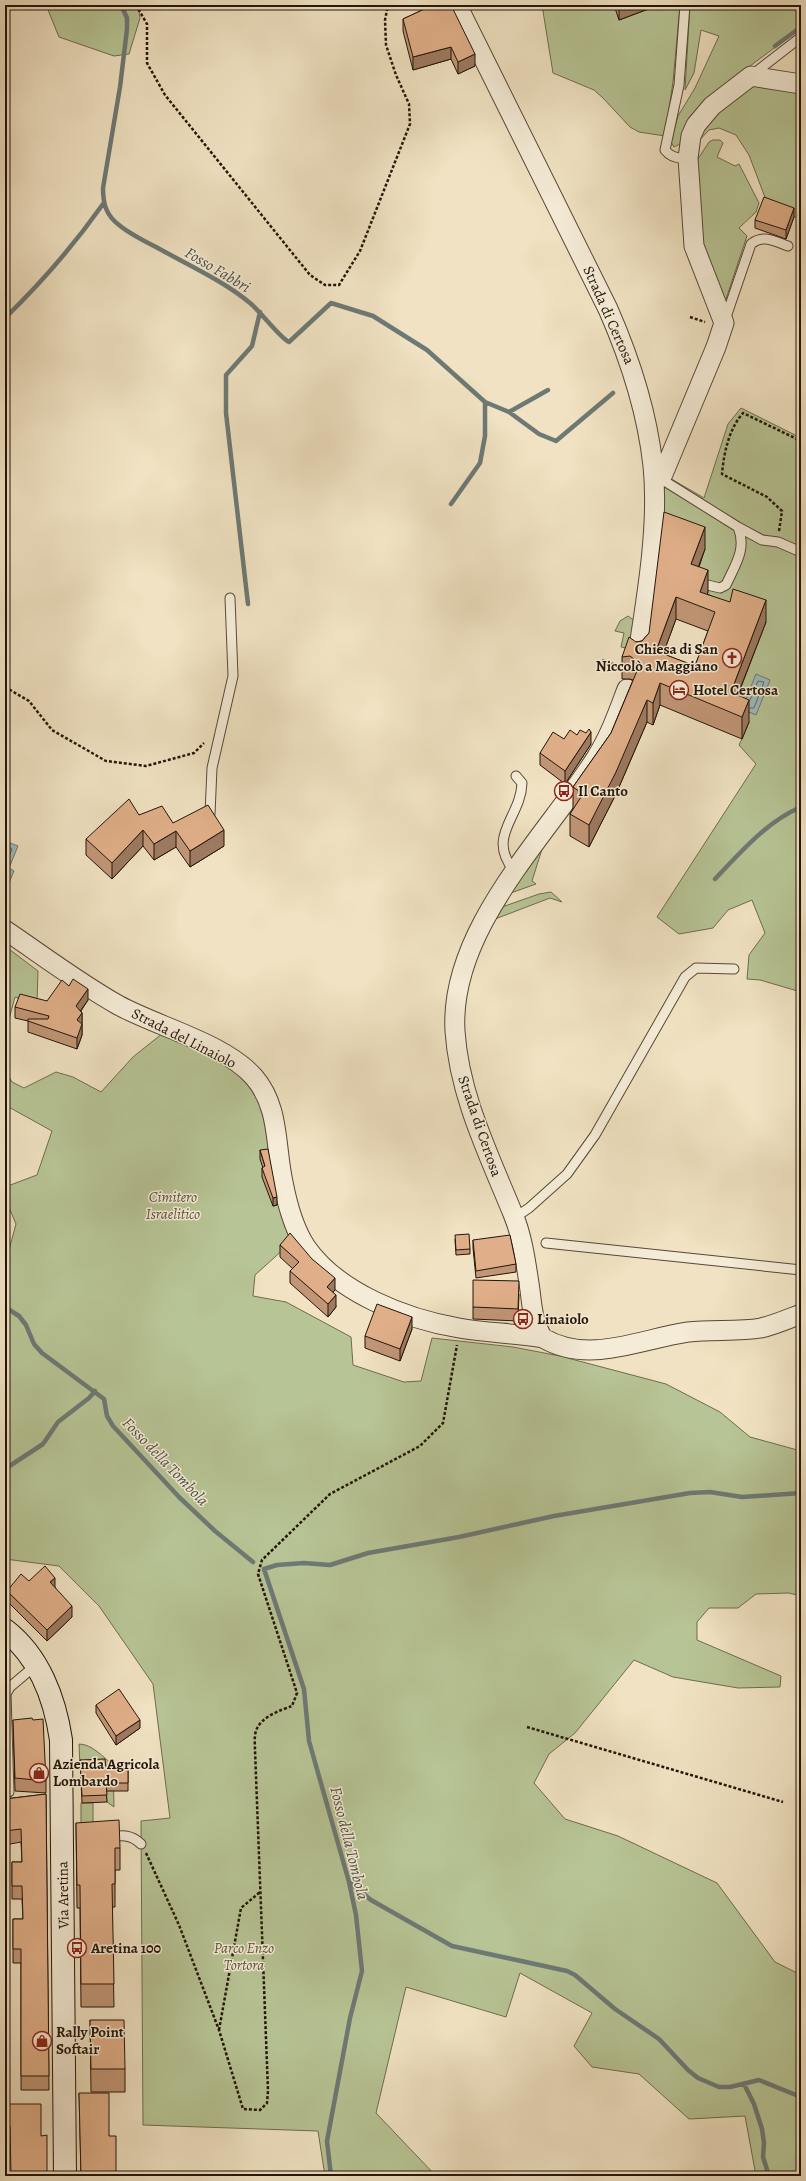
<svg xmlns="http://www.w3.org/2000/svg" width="806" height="2181" font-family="Alegreya,serif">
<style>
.green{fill:#b7c495;stroke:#6d6c4f}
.water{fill:#9ebcbd;stroke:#6d7975}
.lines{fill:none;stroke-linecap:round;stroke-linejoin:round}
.shore{stroke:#606863;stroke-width:1}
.stream{stroke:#6d7975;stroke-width:4.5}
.service-casing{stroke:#564837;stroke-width:11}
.minor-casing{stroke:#564837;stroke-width:21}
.secondary-casing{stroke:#231509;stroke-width:24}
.path{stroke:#231509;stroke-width:2.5;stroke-dasharray:3 2;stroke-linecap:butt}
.service{stroke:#f5ecd7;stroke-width:9}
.minor{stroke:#f5ecd7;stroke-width:19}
.secondary{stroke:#f5ecd7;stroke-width:22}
.wall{fill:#c19676;stroke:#231509;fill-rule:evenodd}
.shaded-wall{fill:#9d7a60;stroke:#231509}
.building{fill:#e0af89;stroke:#231509;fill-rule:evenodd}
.labels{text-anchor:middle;stroke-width:3;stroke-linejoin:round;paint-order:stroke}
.street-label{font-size:15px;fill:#231509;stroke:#f5ecd7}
.poi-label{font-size:15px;font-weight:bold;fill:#231509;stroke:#f5ecd7;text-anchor:start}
.park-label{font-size:15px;font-style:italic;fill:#57523a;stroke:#f5ecd7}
.water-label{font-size:16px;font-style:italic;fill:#4e4f48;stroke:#f5ecd7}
</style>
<rect width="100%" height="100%" fill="#f0e2c2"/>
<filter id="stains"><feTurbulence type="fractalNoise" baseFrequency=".005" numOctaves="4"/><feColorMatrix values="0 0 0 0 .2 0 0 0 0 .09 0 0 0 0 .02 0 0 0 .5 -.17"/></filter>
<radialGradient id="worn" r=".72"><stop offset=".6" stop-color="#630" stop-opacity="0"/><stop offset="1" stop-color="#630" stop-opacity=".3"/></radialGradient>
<path class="green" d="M 46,5 L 138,5 L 140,18 L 129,54 L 114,56 L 59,37 Z
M 542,5 L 680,5 L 673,82 L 665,136 L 639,132 L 630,127 L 603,98 L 594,90 L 553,73 Z
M 690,5 L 801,5 L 801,28 L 754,63 L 710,99 L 682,143 L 674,147 L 671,142 L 678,116 L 695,88 L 719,36 L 701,30 L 694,73 L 685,90 Z
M 749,83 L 801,91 L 801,219 L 764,206 L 766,200 L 749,155 L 736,135 L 719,128 L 709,130 L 694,146 L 699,128 Z
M 713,140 L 720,140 L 723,143 L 717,157 L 735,166 L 739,164 L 759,203 L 756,212 L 739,228 L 747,236 L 723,308 L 705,263 L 692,168 L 709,142 Z
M 741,408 L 801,438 L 801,992 L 760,980 L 747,979 L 749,955 L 765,933 L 752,900 L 728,910 L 713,928 L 679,934 L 657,917 L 756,764 L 739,745 L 742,739 L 731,714 L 730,624 L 660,533 L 664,488 L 668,477 L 704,498 L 728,424 Z
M 628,616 L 635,621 L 631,649 L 621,647 L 624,633 L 615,631 L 620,621 Z
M 542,849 L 532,881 L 536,884 L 508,894 L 517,880 Z
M 551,892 L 562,902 L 550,898 L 490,921 L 502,907 L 539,894 Z
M 5,946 L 38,971 L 37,1003 L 15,997 L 5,1034 Z
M 163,1033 C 194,1046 225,1060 249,1083 C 254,1087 258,1095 261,1101 L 296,1238 L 255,1275 L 253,1296 L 286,1302 L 351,1337 L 353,1365 L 404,1382 L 421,1381 L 432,1338 L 513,1347 L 560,1356 L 666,1384 L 720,1412 L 750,1437 L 801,1451 L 801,1596 L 789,1593 L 756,1594 L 738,1608 L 709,1608 L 697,1622 L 697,1640 L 781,1676 L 780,1687 L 738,1688 L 673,1677 L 634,1660 L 575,1733 L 549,1754 L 534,1783 L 565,1819 L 618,1836 L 717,1883 L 775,1962 L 801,1975 L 801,2176 L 756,2176 L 745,2116 L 689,2119 L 639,2074 L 592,2067 L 574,2046 L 592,2013 L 520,1973 L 506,2017 L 406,1987 L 376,2113 L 436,2176 L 325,2176 L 318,2131 L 143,2125 L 141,1821 L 170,1818 L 153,1684 L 99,1606 L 59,1566 L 5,1559 L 5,1254 L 9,1250 L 16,1224 L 5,1198 L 5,1187 L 37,1175 L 52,1131 L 5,1105 L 5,1070 L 12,1082 L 24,1088 L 56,1072 L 73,1077 L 101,1092 L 133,1057 Z
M 79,1744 C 92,1744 103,1757 113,1765 L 114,1807 L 107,1802 L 105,1767 L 80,1768 Z
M 81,1803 L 93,1803 L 93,1833 L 81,1836 Z"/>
<path class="water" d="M 756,674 L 770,680 L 756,715 L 742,709 Z
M 5,841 L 18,846 L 9,868 L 14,871 L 9,883 L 5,881 Z"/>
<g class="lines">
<path class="shore" d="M 750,700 L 758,681 L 764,682 L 754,708 L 750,708
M 5,845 L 12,849 L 5,867 L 8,874 L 5,878"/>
<path class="stream" d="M 121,5 L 127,18 L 127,29 L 120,87 L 103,188 C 103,204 106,215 119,225 C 130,234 144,241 156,247 C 186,264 224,281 250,303 C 261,312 280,338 289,342 L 331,303 L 373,316 L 427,350 L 485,402 L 485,436 L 480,463 L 451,504
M 775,46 L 801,27
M 5,318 C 41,283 74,245 103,204
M 485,402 L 509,412 L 539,434 L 556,441 L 613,393
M 509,412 L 548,390
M 248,604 L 226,413 L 226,375 L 252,346 L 260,312
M 715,879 C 741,852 766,822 801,807
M 5,1307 L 19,1316 L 26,1325 L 34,1344 L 42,1353 L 104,1399 L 107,1416 L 113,1426 L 179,1497 L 215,1531 L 253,1562
M 5,1469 L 43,1444 L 58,1422 L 89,1398 L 95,1391
M 349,1882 L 371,1900 L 452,1946 L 567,1971 L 575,1975 L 615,2009 L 659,2039 L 688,2070 L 698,2078 L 719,2087 L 730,2087 L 759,2080 L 801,2097
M 744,2084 L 754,2104 L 762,2129 L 764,2143 L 763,2157 L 769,2176
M 331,2176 L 327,2141 L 350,2018 L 362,1971 L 356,1915 L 349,1882 L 309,1741 L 304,1689 L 264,1569 L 277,1565 L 304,1563 L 330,1565 L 368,1553 L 459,1537 L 554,1516 L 690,1493 L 710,1492 L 742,1497 L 801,1493"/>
<g class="service-casing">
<path id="service" d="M 685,5 L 679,85 L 665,150 C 671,158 679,159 688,158
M 752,75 L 801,37
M 725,320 L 751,244 C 763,234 774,241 788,246
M 655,481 L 666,482 L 738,527 C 747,549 735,565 726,585 L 720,588 L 699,583
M 738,527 L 762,540 L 778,542 L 801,552
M 210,814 L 212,768 L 233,676 L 230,598
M 515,872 C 485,836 521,818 522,783 L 516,776
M 514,1218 L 529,1208 L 567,1174 L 595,1135 L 685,977 L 696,968 L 734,969
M 546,1243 L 801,1270
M 9,1792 L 6,1694 L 10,1687 L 36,1665
M 107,1837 C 121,1835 131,1834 141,1844"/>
</g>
<g class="minor-casing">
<path id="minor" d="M 457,5 L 608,309 C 630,359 647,410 653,466 C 659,524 647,595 638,653
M 654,481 L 663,474 L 716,347 L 724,323 L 694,246 L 688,158 L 691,136 L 696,125 L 712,106 L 751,76 L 801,84
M 627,689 C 618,713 610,736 596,758 C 545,838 449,930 455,1031 C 459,1095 489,1155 513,1214 C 523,1238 526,1264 530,1290 C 532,1307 533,1323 543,1338 C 589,1365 640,1339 688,1332 C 712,1329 738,1332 761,1328 C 774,1325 788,1319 801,1314
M 5,930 C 42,955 79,983 118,1005 C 158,1027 224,1043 254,1077 C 280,1107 275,1146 283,1182 C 287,1203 294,1229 306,1247 C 338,1293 406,1319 459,1328 C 486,1333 515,1333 543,1338"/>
</g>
<g class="secondary-casing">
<path id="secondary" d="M 5,1630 C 39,1656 55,1699 61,1740 L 65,2176"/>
</g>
<path class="path" d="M 136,5 L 147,24 L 147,63 L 165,95 L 310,275 L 325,285 L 339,285 L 360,251 L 410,124 L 409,104 L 396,75 L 386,45 L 385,20 L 388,5
M 690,317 L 705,322
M 779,531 L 782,511 L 767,497 L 722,474 C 724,452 729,429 743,413 L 801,441
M 602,660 L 624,668
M 5,687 L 29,701 L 52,730 L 106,761 L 146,766 L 194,753 L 204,743
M 527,1727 L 783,1802
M 146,1853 L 179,1925 L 219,2030 L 243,2109 L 260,2110 L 267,2103 L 268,2091 L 255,1750 C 255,1744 254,1737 256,1731 C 260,1717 281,1710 292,1706 L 297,1693 L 258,1574 L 262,1560 L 330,1494 L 420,1446 L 443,1423 L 457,1345
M 219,2030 L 241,1908 L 260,1892"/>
<use href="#service" class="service"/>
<use href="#minor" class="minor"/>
<use href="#secondary" class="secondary"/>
</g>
<path class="wall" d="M 433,5 L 475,66 L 458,74 L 451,59 L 413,70 L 403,31 L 403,19 Z
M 614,5 L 659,5 L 619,20 Z
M 794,217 L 786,239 L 755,228 L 755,220 Z
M 705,549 L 699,567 L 708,592 L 707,594 L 766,622 L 738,695 L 749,722 L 742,739 L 660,705 L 653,725 L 647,722 L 616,794 L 589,847 L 570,836 L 570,814 L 573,809 L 573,787 L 611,733 L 633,680 L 630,679 L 622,679 L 622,657 L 636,642 L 642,641 L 649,633 ZM 676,619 L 708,631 L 695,666 L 663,654 Z
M 564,739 L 591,744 L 565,784 L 540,765 L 540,753 Z
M 139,815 L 173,823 L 224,846 L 190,867 L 176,847 L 154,860 L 143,846 L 112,879 L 86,855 L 86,839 Z
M 88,1000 L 81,1011 L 82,1013 L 82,1035 L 77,1049 L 28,1032 L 28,1021 L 15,1018 L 15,1007 L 47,1001 Z
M 260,1150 L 277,1205 L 273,1206 L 262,1177 L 262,1168 L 263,1168 L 260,1159 Z
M 455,1239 L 470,1249 L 470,1254 L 456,1255 Z
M 473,1240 L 516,1264 L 516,1272 L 476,1278 L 473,1248 Z
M 280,1245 L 335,1290 L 333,1292 L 336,1307 L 328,1317 L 290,1283 L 290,1271 L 293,1269 L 280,1257 Z
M 519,1294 L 518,1321 L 473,1319 L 473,1307 Z
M 412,1329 L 400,1361 L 365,1348 L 365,1336 Z
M 29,1581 L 55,1587 L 72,1617 L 47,1641 L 7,1601 L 7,1591 Z
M 96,1705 L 140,1728 L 116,1745 L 96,1713 Z
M 13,1720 L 46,1781 L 46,1793 L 15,1791 Z
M 80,1760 L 106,1768 L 128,1768 L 128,1791 L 106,1791 L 107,1802 L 82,1803 Z
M 46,1794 L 49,2090 L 21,2090 L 21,1963 L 13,1963 L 13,1919 L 23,1919 L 22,1899 L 12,1899 L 12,1862 L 22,1862 L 21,1842 L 5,1845 L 5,1799 Z
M 76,1823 L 120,1848 L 120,1870 L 115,1870 L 115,1907 L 112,1907 L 114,2007 L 81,2007 L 80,1908 L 77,1908 Z
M 90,2020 L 125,2069 L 125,2092 L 91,2092 Z
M 79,2093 L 109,2136 L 116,2176 L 81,2176 Z
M 5,2104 L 41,2136 L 10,2141 L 5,2141 Z"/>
<path class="shaded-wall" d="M 626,5 L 659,5 L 619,20 L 619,7 Z
M 451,47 L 451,59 L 413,70 L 413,57 Z
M 475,54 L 475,66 L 458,74 L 458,62 Z
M 794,208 L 794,217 L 786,239 L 786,230 Z
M 705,527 L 705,549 L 691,586 L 691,564 Z
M 708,570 L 708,592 L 703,607 L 700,592 Z
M 676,597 L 676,619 L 656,673 L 656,651 Z
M 766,600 L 766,622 L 731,712 L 731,692 Z
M 660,683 L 660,705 L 653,725 L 653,703 Z
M 647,700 L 647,722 L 616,794 L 589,847 L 589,825 Z
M 749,700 L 749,722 L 742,739 L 742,717 Z
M 591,732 L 591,744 L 565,784 L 565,771 Z
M 143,830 L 143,846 L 112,879 L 112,863 Z
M 224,830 L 224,846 L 190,867 L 190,851 Z
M 176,831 L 176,847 L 154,860 L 154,844 Z
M 88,989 L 88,1000 L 76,1017 L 76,1006 Z
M 82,1013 L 82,1035 L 77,1049 L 77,1020 Z
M 277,1197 L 277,1205 L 273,1206 L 273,1198 Z
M 335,1278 L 335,1290 L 327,1299 L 327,1287 Z
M 336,1295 L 336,1307 L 328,1317 L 328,1304 Z
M 412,1317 L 412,1329 L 400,1361 L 400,1349 Z
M 55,1578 L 55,1588 L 50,1582 Z
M 72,1606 L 72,1617 L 47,1641 L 47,1630 Z
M 140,1720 L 140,1728 L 116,1745 L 116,1736 Z"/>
<path class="building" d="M 433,5 L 451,5 L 475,54 L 458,62 L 451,47 L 413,57 L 403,19 Z
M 618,5 L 626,5 L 619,7 Z
M 764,197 L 794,208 L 786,230 L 755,220 Z
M 664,512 L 705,527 L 691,564 L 708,570 L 700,592 L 730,602 L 733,589 L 766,600 L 731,692 L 749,700 L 742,717 L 660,683 L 653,703 L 647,700 L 616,772 L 589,825 L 570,814 L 583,794 L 573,787 L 611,733 L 637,671 L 638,665 L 635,660 L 630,656 L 622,657 L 629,637 L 636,642 L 642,641 L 649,633 ZM 676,597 L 715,612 L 695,666 L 656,651 Z
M 589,729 L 591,732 L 565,771 L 540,753 L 553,732 L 564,739 L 570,730 L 577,735 L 580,730 L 586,733 Z
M 129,799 L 139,815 L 162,806 L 173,823 L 208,805 L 224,830 L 190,851 L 176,831 L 154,844 L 143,830 L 112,863 L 86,839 Z
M 73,979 L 88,989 L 76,1006 L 82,1013 L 77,1020 L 82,1024 L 77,1038 L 28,1021 L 28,1019 L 48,1019 L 49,1016 L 15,1007 L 20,994 L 47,1001 L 62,980 L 69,986 Z
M 268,1149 L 277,1197 L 273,1198 L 262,1168 L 265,1166 L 260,1150 Z
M 290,1233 L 312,1259 L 335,1278 L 327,1287 L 336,1295 L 328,1304 L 290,1271 L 299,1262 L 280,1245 Z
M 469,1234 L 470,1249 L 456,1250 L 455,1235 Z
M 510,1235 L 516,1264 L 476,1271 L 473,1240 Z
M 473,1280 L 519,1281 L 518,1309 L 473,1307 Z
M 377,1304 L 412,1317 L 400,1349 L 365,1336 Z
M 45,1566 L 55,1578 L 50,1582 L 72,1606 L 47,1630 L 7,1591 L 21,1574 L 29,1581 Z
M 119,1689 L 140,1720 L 116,1736 L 96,1705 Z
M 32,1718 L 33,1720 L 43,1719 L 46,1781 L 15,1778 L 13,1720 Z
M 105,1759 L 106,1768 L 128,1768 L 128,1783 L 106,1783 L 107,1795 L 82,1796 L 80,1760 Z
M 46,1794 L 49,2076 L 21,2076 L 21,1949 L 13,1949 L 13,1919 L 23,1919 L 22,1886 L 12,1886 L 12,1862 L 22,1862 L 21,1829 L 5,1831 L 5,1799 Z
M 119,1820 L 120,1848 L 115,1848 L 115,1884 L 112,1884 L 114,1984 L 81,1984 L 80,1885 L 77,1885 L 76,1823 Z
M 90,2020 L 124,2020 L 125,2069 L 91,2069 Z
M 79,2093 L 109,2093 L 109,2136 L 116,2136 L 116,2176 L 81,2176 Z
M 5,2104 L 41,2104 L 41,2136 L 47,2135 L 47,2176 L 11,2176 L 10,2126 L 5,2126 Z"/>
<defs>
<g id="church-ring" transform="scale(1)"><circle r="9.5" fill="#f5ecd7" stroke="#8f2418" stroke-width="1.5"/><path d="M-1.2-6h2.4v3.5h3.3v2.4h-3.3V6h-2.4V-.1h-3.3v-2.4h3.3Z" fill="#8f2418"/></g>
<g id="hotel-ring" transform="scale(1)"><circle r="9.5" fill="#f5ecd7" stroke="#8f2418" stroke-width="1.5"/><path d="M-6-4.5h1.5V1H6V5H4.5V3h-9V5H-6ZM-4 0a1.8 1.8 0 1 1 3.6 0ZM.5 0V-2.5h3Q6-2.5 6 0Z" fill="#8f2418"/></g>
<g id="bus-ring" transform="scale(1)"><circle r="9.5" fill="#f5ecd7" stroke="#8f2418" stroke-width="1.5"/><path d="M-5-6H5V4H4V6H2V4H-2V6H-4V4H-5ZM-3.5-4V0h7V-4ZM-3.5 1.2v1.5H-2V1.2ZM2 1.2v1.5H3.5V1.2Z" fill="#8f2418"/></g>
<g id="shop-ring" transform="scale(1)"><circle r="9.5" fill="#f5ecd7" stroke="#8f2418" stroke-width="1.5"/><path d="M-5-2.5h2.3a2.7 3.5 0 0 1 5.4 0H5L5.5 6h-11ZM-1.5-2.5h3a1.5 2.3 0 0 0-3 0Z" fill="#8f2418"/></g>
</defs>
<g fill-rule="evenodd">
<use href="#church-ring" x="732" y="658"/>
<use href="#hotel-ring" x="679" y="690"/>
<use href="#bus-ring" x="564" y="791"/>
<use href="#bus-ring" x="523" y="1319"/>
<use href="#shop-ring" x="39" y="1773"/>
<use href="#bus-ring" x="77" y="1948"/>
<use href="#shop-ring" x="42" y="2041"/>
</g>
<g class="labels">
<g class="street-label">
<text transform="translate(609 315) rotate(66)" y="5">Strada di Certosa</text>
<text transform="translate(184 1038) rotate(27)" y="5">Strada del Linaiolo</text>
<text transform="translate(480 1126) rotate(71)" y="5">Strada di Certosa</text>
<text transform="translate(63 1895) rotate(-91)" y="5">Via Aretina</text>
</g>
<g class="poi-label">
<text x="718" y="654" text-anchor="end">Chiesa di San<tspan x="718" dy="17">Niccolò a Maggiano</tspan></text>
<text x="693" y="695">Hotel Certosa</text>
<text x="578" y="796">Il Canto</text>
<text x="537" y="1324">Linaiolo</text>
<text x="53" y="1769">Azienda Agricola<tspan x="53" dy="17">Lombardo</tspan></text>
<text x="91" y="1953">Aretina 100</text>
<text x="56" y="2037">Rally Point<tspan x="56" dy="17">Softair</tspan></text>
</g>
<g class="park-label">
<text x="173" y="1202">Cimitero<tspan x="173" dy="17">Israelitico</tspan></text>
<text x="244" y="1953">Parco Enzo<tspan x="244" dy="17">Tortora</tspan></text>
</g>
<g class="water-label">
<text transform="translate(218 269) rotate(31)" y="6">Fosso Fabbri</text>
<text transform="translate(166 1461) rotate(46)" y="6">Fosso della Tombola</text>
<text transform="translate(350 1843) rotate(76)" y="6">Fosso della Tombola</text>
</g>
</g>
<rect width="806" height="2181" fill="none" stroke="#f0e2c2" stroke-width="20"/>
<rect x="6" y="6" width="794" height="2169" fill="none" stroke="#231509" stroke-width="2"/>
<rect x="10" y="10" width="786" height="2161" fill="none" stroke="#231509"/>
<rect width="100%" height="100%" filter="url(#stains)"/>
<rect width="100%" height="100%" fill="url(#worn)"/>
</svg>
